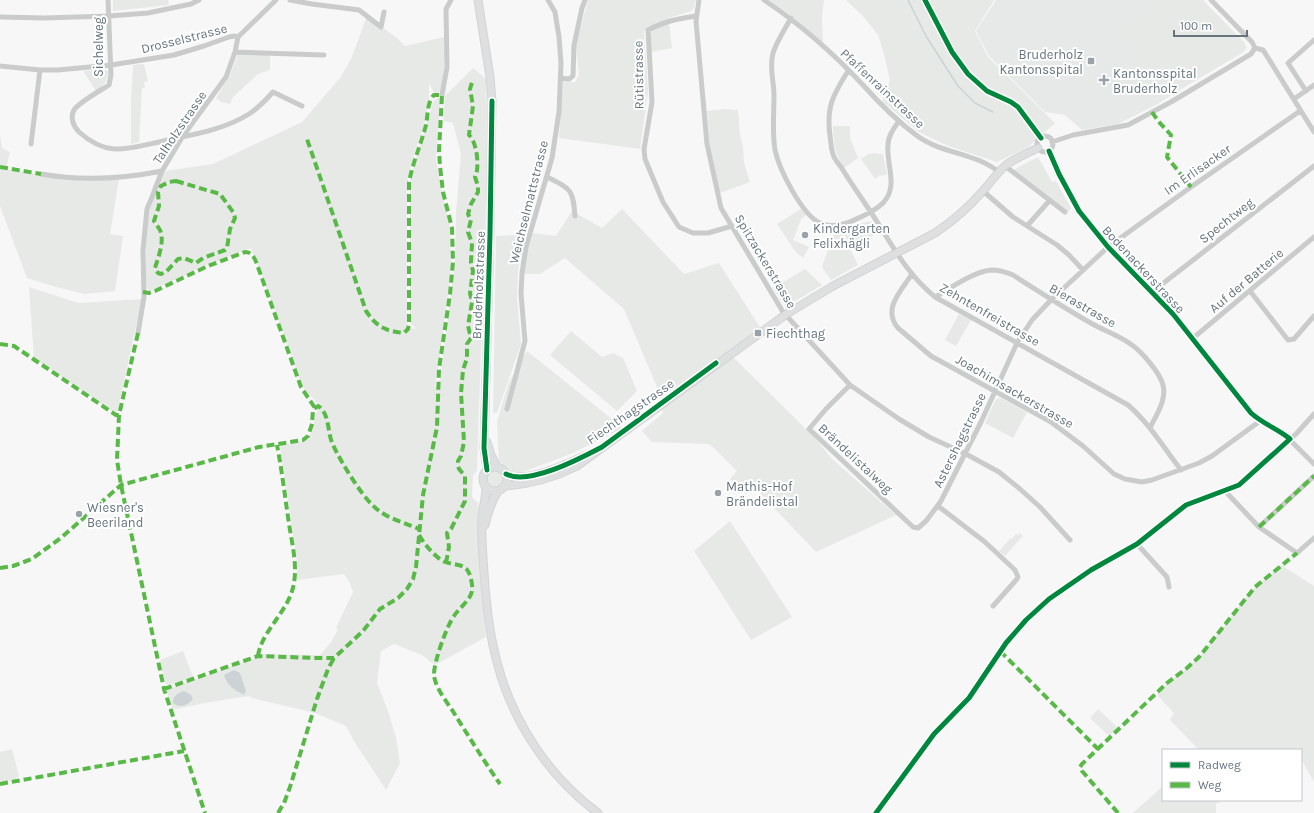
<svg xmlns="http://www.w3.org/2000/svg" width="1314" height="813" font-family="Karla,sans-serif">
<style>
.built{fill:#e7e9e9}
.green{fill:#e6e9e5}
.water{fill:#ccd3d6}
.lines{fill:none;stroke-linecap:round;stroke-linejoin:round}
.stream{stroke:#ccd3d6;stroke-width:1.5}
.secondary-casing{stroke:#d3d4d5;stroke-width:9}
.street{stroke:#cacccc;stroke-width:5}
.secondary{stroke:#dedfe0;stroke-width:7}
.quiet{stroke:#58b947;stroke-width:4;stroke-dasharray:8 4;stroke-linecap:butt}
.cycleway-casing{stroke:#fff;stroke-width:8}
.cycleway{stroke:#00873e;stroke-width:5}
.poi-dot{fill:#99a2a8;stroke:#fff;stroke-width:1.5}
.labels{text-anchor:middle;stroke-width:4;stroke-linejoin:round;paint-order:stroke}
.street-label{font-size:13px;fill:#66747e;stroke:#fff}
.poi-label{font-size:13px;fill:#66747e;stroke:#fff;text-anchor:start}
</style>
<rect width="100%" height="100%" fill="#f7f7f7"/>
<path class="built" d="M 996,0 L 1186,0 L 1226,60 L 1156,105 L 1118,124 L 1082,130 L 1065,115 L 1045,112 L 989,56 L 976,31 Z"/>
<path class="green" d="M 113,0 L 168,0 L 169,5 L 113,11 Z
M 588,0 L 696,0 L 694,8 L 691,11 L 672,17 L 644,31 L 648,91 L 640,149 L 559,138 L 563,81 L 575,82 L 579,75 L 576,44 Z
M 769,0 L 824,0 L 822,15 L 823,43 L 792,16 Z
M 846,0 L 994,0 L 975,31 L 988,57 L 1055,123 L 1028,147 L 997,162 L 948,146 L 919,132 L 882,101 L 890,80 L 884,54 L 878,35 L 863,16 Z
M 1152,0 L 1203,0 L 1244,42 L 1247,48 L 1242,53 L 1173,94 L 1168,86 L 1166,87 L 1160,75 L 1124,90 L 1109,94 L 1111,80 L 1124,77 L 1133,63 L 1135,53 L 1116,33 L 1133,13 L 1143,15 L 1142,7 L 1149,4 Z
M 367,16 L 397,38 L 405,46 L 444,37 L 445,60 L 441,90 L 439,92 L 435,93 L 433,91 L 429,83 L 429,98 L 424,125 L 412,160 L 407,184 L 407,324 L 415,330 L 415,327 L 410,323 L 410,182 L 416,158 L 434,100 L 441,97 L 436,159 L 442,193 L 450,227 L 451,263 L 449,287 L 435,387 L 439,387 L 455,264 L 456,212 L 461,154 L 453,123 L 443,121 L 445,96 L 473,68 L 486,79 L 488,134 L 477,471 L 473,475 L 472,497 L 478,503 C 477,548 480,592 486,637 L 435,665 L 422,655 L 394,644 L 381,651 L 377,683 L 389,714 L 396,738 L 400,763 L 386,790 L 354,741 L 346,726 L 315,713 L 252,698 L 249,696 L 204,703 L 177,709 L 172,708 L 167,690 L 171,688 L 241,663 L 260,657 L 262,654 L 320,655 L 332,641 L 338,629 L 336,628 L 353,592 L 350,583 L 344,574 L 297,580 L 297,561 L 280,447 L 282,445 L 292,444 L 309,439 L 319,405 L 302,386 L 285,337 L 251,248 L 204,266 L 150,291 L 146,287 L 146,236 L 151,203 L 165,171 L 213,164 L 302,122 L 340,78 L 351,59 Z
M 669,22 L 672,48 L 651,52 L 649,31 Z
M 238,54 L 270,55 L 270,70 L 258,74 L 233,97 L 230,104 L 221,102 L 216,98 L 230,75 Z
M 144,64 L 148,81 L 144,82 L 145,88 L 142,88 L 139,142 L 131,144 L 131,102 L 133,65 Z
M 103,69 L 109,72 L 105,83 L 96,91 L 83,71 Z
M 723,109 L 738,110 L 740,135 L 743,147 L 744,163 L 750,182 L 720,193 L 711,159 L 707,111 Z
M 833,126 L 850,126 L 850,138 L 858,158 L 844,168 C 834,152 834,145 833,126 Z
M 0,135 L 2,148 L 10,152 L 6,169 L 67,180 L 119,179 L 110,234 L 123,236 L 115,291 L 85,294 L 56,287 L 27,278 L 0,206 Z
M 875,153 L 883,154 L 887,175 L 879,176 L 875,179 L 861,159 L 868,154 Z
M 1038,157 L 1052,182 L 1056,181 L 1071,208 L 1068,212 L 1013,170 Z
M 622,209 L 684,274 L 719,263 L 761,329 L 727,351 L 817,440 L 832,459 L 896,515 L 816,552 L 756,489 L 751,486 L 751,491 L 746,494 L 730,479 L 737,471 L 716,450 L 709,444 L 652,442 L 642,431 L 663,413 L 657,387 L 624,309 L 565,258 L 540,274 L 524,274 L 527,250 L 533,233 L 556,236 L 572,211 L 602,228 Z
M 801,209 L 806,215 L 801,219 L 793,240 L 809,247 L 803,258 L 795,251 L 777,224 Z
M 871,221 L 879,231 L 853,251 L 841,228 Z
M 840,228 L 858,265 L 831,280 L 822,267 L 835,231 Z
M 526,235 L 518,270 L 517,298 L 521,344 L 497,413 L 493,413 L 496,236 Z
M 805,269 L 822,285 L 787,306 L 783,304 L 773,288 Z
M 29,287 L 78,303 L 142,299 L 118,409 L 116,412 L 112,411 L 34,358 Z
M 959,314 L 971,320 L 956,346 L 945,340 Z
M 571,331 L 602,357 L 613,353 L 623,358 L 637,391 L 617,411 L 550,355 Z
M 527,351 L 623,428 L 573,453 L 515,475 L 499,461 L 497,421 L 509,382 Z
M 1001,398 L 1027,412 L 1013,438 L 985,423 L 996,399 Z
M486 479a9 9 0 1 1 18 0a9 9 0 1 1-18 0Z
M 730,521 L 792,617 L 751,640 L 694,551 Z
M 1020,533 L 1023,536 L 1005,556 L 999,551 L 1011,538 L 1012,539 L 1016,534 L 1018,535 Z
M 1281,565 L 1314,586 L 1314,782 L 1301,759 L 1301,750 L 1199,750 L 1170,720 L 1174,713 L 1158,696 L 1158,692 L 1167,683 L 1187,668 L 1199,657 L 1250,592 Z
M 183,651 L 193,677 L 168,685 L 165,683 L 160,660 Z
M 1098,709 L 1118,728 L 1109,736 L 1090,718 Z
M 12,749 L 19,776 L 15,780 L 0,782 L 0,752 Z
M 1163,786 L 1163,800 L 1223,800 L 1216,804 L 1216,813 L 1133,813 Z"/>
<path class="water" d="M 234,670 L 240,673 L 246,691 L 244,695 C 234,690 227,685 224,675 Z
M 184,691 L 191,695 L 193,699 C 188,705 180,709 173,703 C 172,697 178,693 184,691 Z"/>
<g class="lines">
<path class="stream" d="M 908,0 L 926,36 L 958,86 L 975,103 L 993,112"/>
<g class="secondary-casing">
<path id="secondary" d="M 478,0 L 490,77 L 492,101 L 490,234 L 484,448 L 487,470
M 487,442 L 491,455 L 497,467
M483 479a12 12 0 1 1 24 0a12 12 0 1 1-24 0Z
M 506,474 C 526,484 567,464 586,455
M 505,486 C 532,484 553,478 577,466 L 785,315 L 833,286 L 935,233 C 953,221 968,208 982,192 C 990,183 996,174 1005,166 C 1015,158 1027,153 1038,148
M 486,488 C 486,499 482,508 482,518 C 481,536 483,555 484,573 C 486,603 489,633 497,662 C 512,721 549,777 598,813
M 485,525 C 488,512 491,502 498,491"/>
</g>
<path class="street" d="M 108,0 L 111,75 L 109,85 C 101,90 78,103 74,110 C 70,117 73,126 79,132 C 88,140 101,148 114,149 C 128,150 144,145 159,142 C 189,135 222,131 249,114 C 258,108 266,100 273,92 L 302,106
M 290,0 L 312,4 L 359,10 L 381,27 L 384,12
M 699,0 L 696,21 L 707,144 L 721,208 L 783,312 L 850,385 L 899,419 L 929,437 L 966,454 L 999,472 L 1020,489 L 1040,507 L 1070,540
M 764,0 C 800,24 833,53 863,85 C 879,103 896,120 916,135 C 941,154 974,152 999,172
M 925,0 L 952,52 L 968,74 L 987,91 L 1011,102 L 1018,107 L 1041,138
M 1211,0 L 1252,42 L 1255,48
M 696,16 C 676,19 666,21 648,30 L 652,102 L 644,149 L 645,159 L 663,202 L 679,227 L 693,233 L 708,233 L 732,226
M 0,17 L 44,18 L 109,16 L 148,13 L 191,4 L 199,0
M 791,18 C 785,29 777,41 773,53 C 769,67 774,82 774,95 C 774,113 772,132 775,150 C 779,169 802,215 820,223 C 830,228 842,225 852,221 C 863,216 874,212 883,203 C 899,186 886,165 888,145 C 888,136 894,128 899,121
M 1255,48 L 1263,50 L 1265,53 L 1314,132
M 235,52 L 324,55
M 0,66 L 40,70 L 58,70 L 111,65 L 174,55 L 204,46 L 229,37 L 234,36 L 238,37
M 848,71 C 833,95 826,107 830,136 C 831,142 831,149 833,154 C 834,159 838,163 841,167 C 849,180 858,193 866,205 C 889,238 903,271 935,297 L 1128,405 C 1149,423 1164,448 1181,470
M 561,78 L 569,79 L 573,76 L 574,45 L 582,8 L 585,0
M 1306,91 L 1288,63 L 1314,40
M 442,95 L 447,67 L 446,9 L 451,0
M 1294,99 L 1314,85
M1037 144a8 8 0 1 1 16 0a8 8 0 1 1-16 0Z
M 1052,142 L 1073,135 L 1128,125 L 1171,102 L 1251,54 L 1255,48
M 31,144 L 40,70
M 1049,151 L 1059,174 L 1079,211 L 1108,247 L 1173,314 L 1251,413 L 1260,421 L 1286,436 L 1314,464
M 1005,166 L 1065,212
M 41,174 C 81,181 122,179 162,171
M 547,177 C 571,189 573,189 575,216
M 983,191 L 1013,217 L 1057,245 L 1069,255 L 1083,270
M 1027,226 L 1050,200
M 912,274 C 901,291 882,309 898,328 L 931,356 L 1051,422 L 1083,446 L 1114,474 L 1125,479 L 1142,482 L 1152,480 L 1199,463 L 1212,456 L 1260,421
M 1250,291 L 1288,340 L 1294,339 L 1314,316
M 1152,292 L 1314,166
M 935,297 C 951,288 974,271 992,270 C 1000,270 1006,272 1013,275 C 1038,291 1063,307 1089,322 C 1102,330 1119,335 1132,345 C 1142,352 1160,373 1163,385 C 1167,400 1156,415 1150,428
M 138,333 L 144,297 L 143,250 L 147,209 L 152,197 L 162,171 L 183,136 L 226,77 L 235,52 L 238,37 L 276,0
M 1192,339 L 1314,237
M 850,385 L 826,409 L 809,429 L 913,527 L 918,528 L 926,521 L 941,501 L 981,422 L 1017,343 L 1032,320 L 1051,300 L 1108,247 L 1191,187 L 1300,111
M 507,409 L 525,341 L 521,294 L 522,273 L 526,247 L 552,158 L 559,112 L 561,63 L 559,37 L 555,12 L 548,0
M 1225,491 L 1259,527 L 1297,553 L 1314,538
M 938,506 L 985,542 L 1015,570 L 1018,577 L 1017,579 L 993,606
M 1259,527 L 1314,476
M 1137,544 L 1167,577 L 1169,587
M 1134,546 L 1186,505 L 1239,485 L 1296,434 L 1314,414"/>
<use href="#secondary" class="secondary"/>
<path class="quiet" d="M 1152,112 L 1158,121 L 1171,135 L 1167,157 L 1191,187
M 0,167 L 41,174
M 176,181 L 220,194 L 233,212 L 235,218 L 230,229 L 227,248 L 225,250 L 203,258 L 196,263 L 184,258 L 178,259 L 166,272 L 161,274 L 158,273 L 155,268 C 158,258 165,241 160,230 C 158,227 156,224 154,221 L 159,206 L 158,192 L 161,186 L 169,182 Z
M 143,292 L 149,293 L 155,291 L 208,266 L 245,252 C 254,252 256,262 259,270 L 301,387 L 315,408
M 138,333 L 119,415 L 117,460 L 121,485 L 164,689 L 205,813
M 0,344 L 14,346 L 116,415 L 119,415
M 1259,527 L 1314,476
M 419,535 C 425,545 432,553 441,560 C 450,566 465,562 469,573 C 471,578 473,586 472,591 C 470,601 459,608 454,616 C 447,625 433,664 434,676 C 436,689 447,702 454,713 C 469,737 484,761 500,784
M 446,563 L 449,547 L 447,533 L 451,529 L 465,501 L 465,476 L 459,469 L 458,465 L 458,461 L 461,456 L 464,442 L 461,393 L 463,370 L 467,358 L 467,344 L 471,338 L 468,326 L 472,302 L 470,293 L 473,271 L 471,262 L 472,243 L 468,232 L 471,220 L 468,214 L 471,204 L 478,192 L 478,186 L 475,177 C 480,168 477,142 469,135 L 473,106 L 470,89 L 473,79
M 0,568 L 13,566 L 32,559 L 62,537 L 121,485 L 259,447 L 303,440 L 308,436 L 312,424 L 313,410 L 318,406 C 330,413 327,433 333,445 C 341,462 363,499 378,510 C 389,519 406,523 419,529
M 1000,651 L 1098,749
M 258,656 C 261,633 285,614 292,591 C 299,570 292,544 289,524 C 285,497 282,471 277,445
M 164,689 L 258,656 L 316,658 L 334,658 L 363,631 L 380,609 L 398,598 L 407,589 L 413,579 L 416,567 L 423,495 L 437,427 L 439,369 L 450,294 L 453,262 L 452,228 L 443,192 L 440,166 L 439,151 L 442,95 L 434,95 C 427,102 428,115 426,125 C 421,144 413,162 409,182 L 409,324 L 408,329 L 404,333 C 385,331 377,327 366,311 L 307,139
M 0,784 L 184,751
M 278,813 L 284,803 L 290,787 L 317,699 L 328,669 L 334,658
M 1118,813 L 1082,771 L 1080,767 L 1082,764 L 1167,683 L 1187,668 L 1199,657 L 1255,587 L 1297,553"/>
<g class="cycleway-casing">
<path id="cycleway" d="M 925,0 L 952,52 L 968,74 L 987,91 L 1011,102 L 1018,107 L 1041,138
M 487,470 L 484,448 L 490,234 L 492,101
M 506,474 C 529,486 581,458 602,447 L 716,363
M 876,813 L 934,734 L 969,698 L 1006,643 L 1026,620 L 1049,599 L 1091,570 L 1137,544 L 1186,505 L 1239,485 L 1290,439 C 1278,429 1263,424 1251,413 L 1173,314 L 1108,247 L 1079,211 L 1059,174 L 1049,151"/>
</g>
<use href="#cycleway" class="cycleway"/>
</g>
<g class="poi-dot">
<rect x="1087" y="57" width="8" height="8" rx="2"/>
<path d="M1102 74h4v4h4v4h-4v4h-4v-4h-4v-4h4z"/>
<circle cx="805" cy="235" r="4"/>
<rect x="754" y="329" width="8" height="8" rx="2"/>
<circle cx="718" cy="493" r="4"/>
<circle cx="79" cy="514" r="4"/>
</g>
<g class="labels">
<g class="street-label">
<text transform="translate(184 38) rotate(-14)" y="5">Drosselstrasse</text>
<text transform="translate(98 47) rotate(-90)" y="5">Sichelweg</text>
<text transform="translate(638 75) rotate(-91)" y="5">Rütistrasse</text>
<text transform="translate(883 88) rotate(43)" y="5">Pfaffenrainstrasse</text>
<text transform="translate(179 127) rotate(-56)" y="5">Talholzstrasse</text>
<text transform="translate(1197 169) rotate(-35)" y="5">Im Erlisacker</text>
<text transform="translate(528 202) rotate(-76)" y="5">Weichselmattstrasse</text>
<text transform="translate(1226 220) rotate(-38)" y="5">Spechtweg</text>
<text transform="translate(766 261) rotate(59)" y="5">Spitzackerstrasse</text>
<text transform="translate(1144 269) rotate(47)" y="5">Bodenackerstrasse</text>
<text transform="translate(1246 280) rotate(-40)" y="5">Auf der Batterie</text>
<text transform="translate(478 285) rotate(-88)" y="5">Bruderholzstrasse</text>
<text transform="translate(1083 305) rotate(30)" y="5">Bierastrasse</text>
<text transform="translate(990 314) rotate(30)" y="5">Zehntenfreistrasse</text>
<text transform="translate(1015 391) rotate(30)" y="5">Joachimsackerstrasse</text>
<text transform="translate(630 411) rotate(-35)" y="5">Fiechthagstrasse</text>
<text transform="translate(959 440) rotate(-64)" y="5">Astershagstrasse</text>
<text transform="translate(856 458) rotate(43)" y="5">Brändelistalweg</text>
</g>
<g class="poi-label">
<text x="1083" y="59" text-anchor="end">Bruderholz<tspan x="1083" dy="15">Kantonsspital</tspan></text>
<text x="1113" y="78">Kantonsspital<tspan x="1113" dy="15">Bruderholz</tspan></text>
<text x="813" y="233">Kindergarten<tspan x="813" dy="15">Felixhägli</tspan></text>
<text x="766" y="338">Fiechthag</text>
<text x="726" y="491">Mathis-Hof<tspan x="726" dy="15">Brändelistal</tspan></text>
<text x="87" y="512">Wiesner's<tspan x="87" dy="15">Beeriland</tspan></text>
</g>
</g>
<rect x="1162" y="749" width="140" height="52" fill="#ffffff" stroke="#c2c7cb"/>
<rect x="1170" y="762" width="20" height="6" fill="#00873e" stroke="#c2c7cb"/>
<text x="1198" y="769" font-size="12" fill="#66747e">Radweg</text>
<rect x="1170" y="782" width="20" height="6" fill="#58b947" stroke="#c2c7cb"/>
<text x="1198" y="789" font-size="12" fill="#66747e">Weg</text>
<path d="M1174 30v6h73v-6" fill="none" stroke="#66747e" stroke-width="2"/>
<text x="1180" y="30" font-size="12" fill="#66747e" stroke="#ffffff" stroke-width="3" paint-order="stroke">100 m</text>
</svg>
